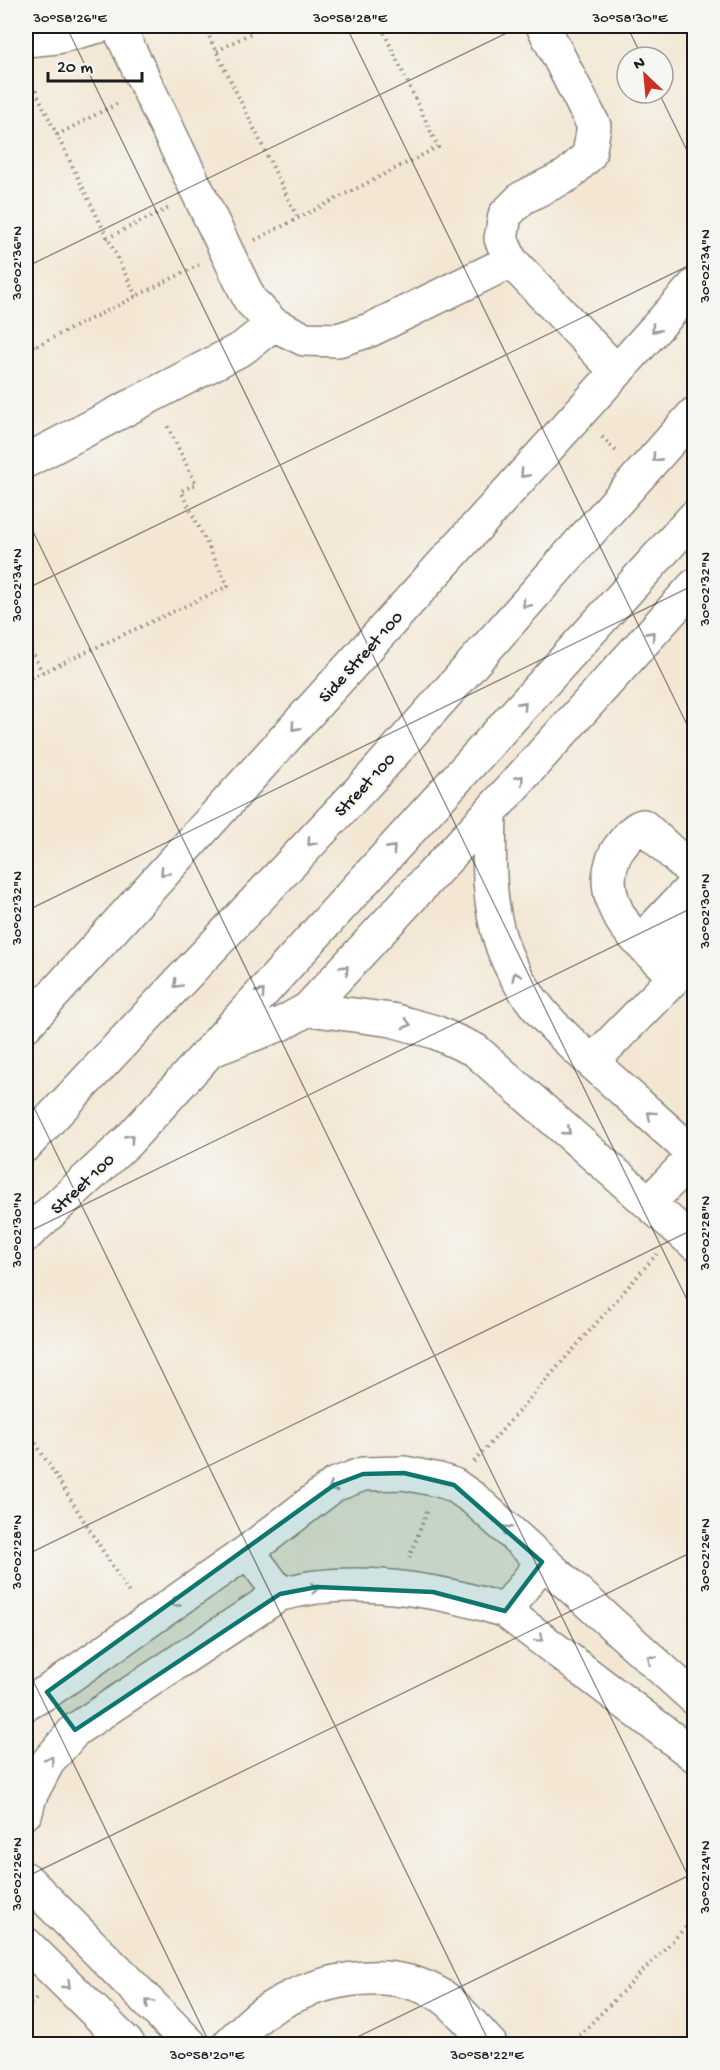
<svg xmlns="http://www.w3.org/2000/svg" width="720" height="2070" font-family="'Gochi Hand',sans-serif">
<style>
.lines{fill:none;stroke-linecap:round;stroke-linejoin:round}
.minor-casing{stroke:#888278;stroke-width:36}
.path{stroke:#888278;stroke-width:4;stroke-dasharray:1.5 4.5;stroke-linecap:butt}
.minor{stroke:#fff;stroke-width:33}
.oneway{stroke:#999}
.marked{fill:#0f766e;fill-opacity:0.2;stroke:#0f766e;stroke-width:4.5;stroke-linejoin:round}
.ticks{fill:none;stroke:#1c1c1c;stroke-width:1.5;stroke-opacity:0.45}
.labels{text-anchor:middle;stroke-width:4.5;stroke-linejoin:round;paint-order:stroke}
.street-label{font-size:18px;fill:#1c1c1c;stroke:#f6f6f2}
.neatline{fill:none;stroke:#1c1c1c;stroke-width:2}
.ticks-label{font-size:15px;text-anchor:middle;fill:#1c1c1c}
</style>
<rect width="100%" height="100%" fill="#f6f6f2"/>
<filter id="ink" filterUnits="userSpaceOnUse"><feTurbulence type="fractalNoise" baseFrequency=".0167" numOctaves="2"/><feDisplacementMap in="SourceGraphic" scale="12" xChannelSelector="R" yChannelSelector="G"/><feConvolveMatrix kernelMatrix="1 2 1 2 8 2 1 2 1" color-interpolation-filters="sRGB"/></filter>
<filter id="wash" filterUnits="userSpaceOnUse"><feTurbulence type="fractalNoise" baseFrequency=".008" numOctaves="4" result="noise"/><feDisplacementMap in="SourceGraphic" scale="24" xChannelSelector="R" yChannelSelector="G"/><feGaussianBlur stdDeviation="1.35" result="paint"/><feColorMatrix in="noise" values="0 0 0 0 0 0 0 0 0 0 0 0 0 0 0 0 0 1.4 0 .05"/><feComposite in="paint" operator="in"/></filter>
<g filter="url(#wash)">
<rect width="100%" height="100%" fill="#f3e7d4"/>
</g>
<g filter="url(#ink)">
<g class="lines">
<g class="minor-casing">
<path id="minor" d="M 118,26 L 250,300 L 273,324 L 304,339 L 338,340 L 370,330 L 511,261
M 543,26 L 594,126 L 589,155 L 568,175 L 522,198 L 505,215 L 501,239 L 511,261 L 617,372
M 26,40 L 57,37 L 99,26
M 26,461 L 243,348 L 273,324
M 490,812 C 489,858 487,905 503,948 C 523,1003 564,1037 606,1075 C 635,1101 665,1128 694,1154
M 640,942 L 694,885
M 659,961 L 694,923
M 675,977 C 647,948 609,922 609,879 C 610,868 613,856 619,848 C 626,840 633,828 643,826 L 694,873
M 308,1009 L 392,1020 L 435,1032 L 475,1050 L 694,1243
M 26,1025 L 694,286
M 212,1050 L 283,1023 L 308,1009 L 490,812 L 694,586
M 592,1062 L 694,958
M 26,1145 L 375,774 L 694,414
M 649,1203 L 694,1156
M 26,1235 L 128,1141 L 694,517
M 248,1551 L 280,1594
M 505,1611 L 542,1562
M 26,1704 L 47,1692 L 248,1551 L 334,1485 L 363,1474 L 404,1473 L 439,1480 L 454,1485 L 474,1499 L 694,1698
M 26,1812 L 30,1796 L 48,1762 L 75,1730 L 280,1594 C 292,1592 305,1588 317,1587 C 375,1580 450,1592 505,1611 L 694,1755
M 26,1879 L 190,2044
M 26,1944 L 128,2044
M 229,2044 C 240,2034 251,2022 263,2013 C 313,1980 387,1962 442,1996 C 455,2004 478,2032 490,2044"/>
</g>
<path class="path" d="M 204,26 L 298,219
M 217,51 L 264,26
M 26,75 L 34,88 L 136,296
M 57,135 L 120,102
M 107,238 L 171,207
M 255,240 L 438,147 L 381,26
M 26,329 L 34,347
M 26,351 L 199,265
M 602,437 L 618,453
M 26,639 L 42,672
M 26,680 L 228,586 L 181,491 L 196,484 L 166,423
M 26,1428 L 131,1596
M 474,1462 L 657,1254
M 409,1558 L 428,1509
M 26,2008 L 37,1998
M 571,2044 L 694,1919"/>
<use href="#minor" class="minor"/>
</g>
<defs><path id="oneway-chevron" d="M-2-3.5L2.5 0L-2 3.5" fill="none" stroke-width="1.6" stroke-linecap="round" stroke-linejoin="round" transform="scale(1.5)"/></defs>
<g class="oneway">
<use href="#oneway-chevron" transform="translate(655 329) rotate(132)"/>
<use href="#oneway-chevron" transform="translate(656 458) rotate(132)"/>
<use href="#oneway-chevron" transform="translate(524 474) rotate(132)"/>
<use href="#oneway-chevron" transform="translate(526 604) rotate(132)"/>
<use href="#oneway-chevron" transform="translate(651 635) rotate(-48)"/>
<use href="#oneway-chevron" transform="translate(523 705) rotate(-48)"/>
<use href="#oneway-chevron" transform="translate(295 727) rotate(132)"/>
<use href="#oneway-chevron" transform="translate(520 779) rotate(-48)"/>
<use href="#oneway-chevron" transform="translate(311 842) rotate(133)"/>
<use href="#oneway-chevron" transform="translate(392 849) rotate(-48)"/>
<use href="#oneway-chevron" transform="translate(164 872) rotate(132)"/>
<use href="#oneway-chevron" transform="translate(345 969) rotate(-47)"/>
<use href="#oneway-chevron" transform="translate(516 976) rotate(-116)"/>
<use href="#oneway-chevron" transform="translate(177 984) rotate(133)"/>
<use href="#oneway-chevron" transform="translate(261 993) rotate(-48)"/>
<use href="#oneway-chevron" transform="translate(407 1024) rotate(16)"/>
<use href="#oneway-chevron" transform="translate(651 1115) rotate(-138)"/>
<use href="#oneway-chevron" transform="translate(567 1131) rotate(41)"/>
<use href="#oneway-chevron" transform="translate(130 1138) rotate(-46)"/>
<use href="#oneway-chevron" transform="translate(332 1488) rotate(148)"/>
<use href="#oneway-chevron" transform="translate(506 1529) rotate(-137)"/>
<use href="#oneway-chevron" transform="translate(315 1588) rotate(-7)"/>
<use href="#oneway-chevron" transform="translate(175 1603) rotate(145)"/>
<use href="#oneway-chevron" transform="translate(540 1638) rotate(37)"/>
<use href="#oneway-chevron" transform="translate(651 1659) rotate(-138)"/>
<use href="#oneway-chevron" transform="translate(50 1760) rotate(-54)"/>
<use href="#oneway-chevron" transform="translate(67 1985) rotate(44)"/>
<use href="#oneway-chevron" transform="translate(149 2003) rotate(-135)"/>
</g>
</g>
<path class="marked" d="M 404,1473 L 454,1485 L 542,1562 L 505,1611 L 433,1592 L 317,1587 L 280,1594 L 75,1730 L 47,1692 L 334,1485 L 363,1474 Z"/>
<path class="ticks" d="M 66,26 L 694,1314M 346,26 L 694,739M 627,26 L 642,57M 659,93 L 694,165M 26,267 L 521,26M 26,517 L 694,1888M 26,589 L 694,263M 26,911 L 694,585M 26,1091 L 490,2044M 26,1233 L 694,907M 26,1555 L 694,1229M 26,1666 L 210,2044M 26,1877 L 694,1551M 343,2044 L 694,1873"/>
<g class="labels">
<g class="street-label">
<text transform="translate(360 656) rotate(-48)" y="6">Side Street 100</text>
<text transform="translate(364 784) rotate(-47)" y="6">Street 100</text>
<text transform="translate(82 1183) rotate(-43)" y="6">Street 100</text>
</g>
</g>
<rect width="720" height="2070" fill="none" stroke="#f6f6f2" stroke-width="66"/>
<g transform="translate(645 75) rotate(334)"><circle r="28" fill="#f6f6f2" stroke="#9f9f9c" stroke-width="1.5"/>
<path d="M0-4.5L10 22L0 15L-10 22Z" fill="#c8321e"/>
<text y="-9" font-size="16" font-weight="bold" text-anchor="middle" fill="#1c1c1c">N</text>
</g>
<path d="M48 72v9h94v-9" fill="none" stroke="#1c1c1c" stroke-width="3"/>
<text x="57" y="72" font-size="18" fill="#1c1c1c" stroke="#f6f6f2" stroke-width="4.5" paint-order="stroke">20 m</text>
<rect x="33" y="33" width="654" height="2004" class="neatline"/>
<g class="ticks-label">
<text x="70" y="22">30°58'26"E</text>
<text x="350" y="22">30°58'28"E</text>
<text x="630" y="22">30°58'30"E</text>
<text transform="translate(16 263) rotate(-90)" y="5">30°02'36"N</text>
<text transform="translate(704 266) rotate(-90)" y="5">30°02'34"N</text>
<text transform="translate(16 585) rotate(-90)" y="5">30°02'34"N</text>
<text transform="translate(704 589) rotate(-90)" y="5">30°02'32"N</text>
<text transform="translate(16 908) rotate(-90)" y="5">30°02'32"N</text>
<text transform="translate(704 911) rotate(-90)" y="5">30°02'30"N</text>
<text transform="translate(16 1230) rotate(-90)" y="5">30°02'30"N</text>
<text transform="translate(704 1233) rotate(-90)" y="5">30°02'28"N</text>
<text transform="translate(16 1552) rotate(-90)" y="5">30°02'28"N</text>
<text transform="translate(704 1555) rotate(-90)" y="5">30°02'26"N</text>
<text transform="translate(16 1874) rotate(-90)" y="5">30°02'26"N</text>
<text transform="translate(704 1877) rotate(-90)" y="5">30°02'24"N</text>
<text x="207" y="2059">30°58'20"E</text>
<text x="487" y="2059">30°58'22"E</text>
</g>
</svg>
